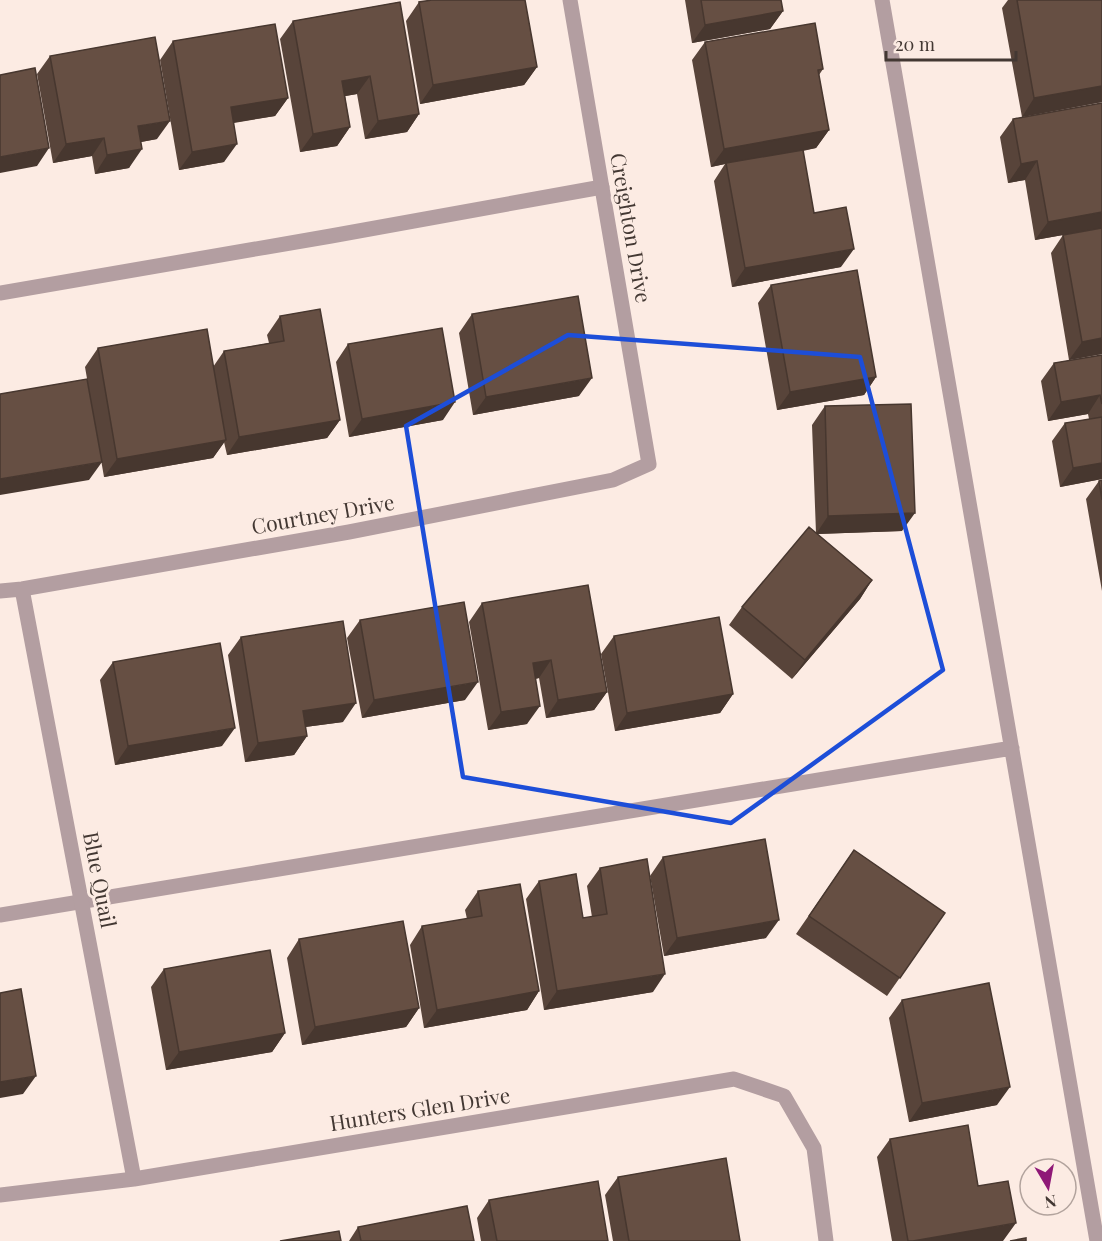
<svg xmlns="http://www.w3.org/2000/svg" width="1102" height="1241" font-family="'Playfair Display',serif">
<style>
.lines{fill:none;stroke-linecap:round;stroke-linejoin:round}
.service{stroke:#b39ea1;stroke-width:15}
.minor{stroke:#b39ea1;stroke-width:15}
.wall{fill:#58443a}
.shaded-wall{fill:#47372f}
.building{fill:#664f43;stroke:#47372f;stroke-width:1.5}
.marked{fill:none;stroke:#1d4ed8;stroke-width:4.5;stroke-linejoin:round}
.labels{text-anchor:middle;stroke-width:6;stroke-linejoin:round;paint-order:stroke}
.street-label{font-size:21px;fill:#433833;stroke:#fcebe3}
</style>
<rect width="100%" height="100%" fill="#fcebe3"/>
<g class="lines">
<path class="service" d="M 882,0 L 1097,1241
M 0,293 L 331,236 L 602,187
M 0,915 L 1012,748"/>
<path class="minor" d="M 22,589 L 134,1179
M 0,591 L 22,589 L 349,532 L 613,480 L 649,464 L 570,0
M 0,1195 L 134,1179 L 734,1079 L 784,1096 L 814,1148 L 826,1241"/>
</g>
<path class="wall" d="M 685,0 L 781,0 L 783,11 L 770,29 L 692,43 Z
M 1008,0 L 1102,0 L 1102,102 L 1022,117 L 1002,8 Z
M 400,2 L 419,114 L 407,132 L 365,139 L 357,94 L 345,96 L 350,127 L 337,146 L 300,152 L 280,39 L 293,21 Z
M 419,2 L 537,67 L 524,85 L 420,104 L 406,21 Z
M 173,41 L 288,98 L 275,116 L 234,123 L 224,162 L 179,170 L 160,60 Z
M 705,42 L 823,69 L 819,75 L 829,130 L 816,148 L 803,151 L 814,213 L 841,267 L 732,287 L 714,181 L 725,164 L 711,167 L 692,60 Z
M 50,56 L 157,139 L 141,142 L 129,168 L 95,174 L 92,156 L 53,163 L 37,74 Z
M 1013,119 L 1102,228 L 1035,240 L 1025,180 L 1008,183 L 1000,137 Z
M 1063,235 L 1102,354 L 1069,360 L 1051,253 Z
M 771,285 L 876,377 L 864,395 L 777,410 L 758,303 Z
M 472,314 L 579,396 L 473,415 L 459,333 Z
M 280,316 L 340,420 L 327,438 L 227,455 L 224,442 L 213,458 L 104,477 L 85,367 L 98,348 L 213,367 L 224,351 L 269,343 L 267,335 Z
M 348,344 L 443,420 L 349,437 L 336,362 Z
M 1102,355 L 1102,479 L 1060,487 L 1052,441 L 1065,423 L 1089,419 L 1088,414 L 1048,421 L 1041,381 L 1054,363 Z
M 825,406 L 902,531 L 817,534 L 872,580 L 860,599 L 792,679 L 729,625 L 742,607 L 816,533 L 812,425 Z
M 1102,480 L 1102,591 L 1086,499 L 1099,481 Z
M 482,603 L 607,692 L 594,710 L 546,718 L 539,678 L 535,679 L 527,724 L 488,730 L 469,622 Z
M 360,620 L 465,700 L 362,718 L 347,638 Z
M 614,636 L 733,694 L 720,713 L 615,731 L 601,654 Z
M 241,637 L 343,722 L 305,727 L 307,736 L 294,755 L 245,762 L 228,655 Z
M 113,662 L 222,746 L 115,765 L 100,680 Z
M 854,850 L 945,913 L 887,996 L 796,934 Z
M 663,857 L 766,938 L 664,956 L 650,876 Z
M 600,868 L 653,992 L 544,1010 L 526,899 L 539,881 L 583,918 L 592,917 L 587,886 Z
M 478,891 L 539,991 L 527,1010 L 424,1028 L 410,945 L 422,926 L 467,919 L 465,910 Z
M 299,939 L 419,1008 L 406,1027 L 302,1045 L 287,958 Z
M 164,969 L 285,1033 L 272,1052 L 166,1070 L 151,987 Z
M 902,1000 L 997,1105 L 909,1122 L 889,1018 Z
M 890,1139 L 978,1186 L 1003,1241 L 892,1241 L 877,1157 Z
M 618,1177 L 740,1241 L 613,1241 L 605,1195 Z
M 489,1200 L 608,1241 L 481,1241 L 477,1218 Z
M 358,1227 L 474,1241 L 349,1241 Z"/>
<path class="shaded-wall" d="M 783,11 L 770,29 L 692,43 L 705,25 Z
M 537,67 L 524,85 L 420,104 L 433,85 Z
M 370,76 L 357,94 L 329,99 L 342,81 Z
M 1102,86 L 1102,102 L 1022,117 L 1034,98 Z
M 288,98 L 275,116 L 218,125 L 231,107 Z
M 419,114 L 407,132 L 365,139 L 378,121 Z
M 170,121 L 157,139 L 125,145 L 138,126 Z
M 350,127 L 337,146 L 300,152 L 313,134 Z
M 829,130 L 816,148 L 727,164 L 726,163 L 725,164 L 711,167 L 724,149 Z
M 104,138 L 92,156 L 53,163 L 66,144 Z
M 237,144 L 224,162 L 179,170 L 192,152 Z
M 49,148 L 37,166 L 0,173 L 0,157 Z
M 142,149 L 129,168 L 95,174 L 107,155 Z
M 1037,161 L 1025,180 L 1008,183 L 1021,164 Z
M 1102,212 L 1102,228 L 1035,240 L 1048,222 Z
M 854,249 L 841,267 L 732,287 L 745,268 Z
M 1102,338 L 1102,354 L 1069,360 L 1082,342 Z
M 876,377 L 864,395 L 777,410 L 790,392 Z
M 592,378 L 579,396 L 473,415 L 486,397 Z
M 1100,395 L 1088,414 L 1048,421 L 1061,402 Z
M 455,402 L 443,420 L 349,437 L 362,419 Z
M 340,420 L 327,438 L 227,455 L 239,437 Z
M 226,440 L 213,458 L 104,477 L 117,459 Z
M 102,462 L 89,480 L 0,495 L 0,479 Z
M 1102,463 L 1102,479 L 1060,487 L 1073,468 Z
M 915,513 L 902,531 L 816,534 L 828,516 Z
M 872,580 L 860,599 L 792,679 L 805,660 Z
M 551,660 L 539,678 L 520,682 L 533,663 Z
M 478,682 L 465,700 L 362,718 L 374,700 Z
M 607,692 L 594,710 L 546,718 L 558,700 Z
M 733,694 L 720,713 L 615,731 L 627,713 Z
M 356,703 L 343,722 L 290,729 L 303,711 Z
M 540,706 L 527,724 L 488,730 L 501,712 Z
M 235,728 L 222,746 L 115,765 L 128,746 Z
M 307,736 L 294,755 L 245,762 L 258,743 Z
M 779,920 L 766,938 L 664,956 L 677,938 Z
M 665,974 L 653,992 L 544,1010 L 557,991 Z
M 539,991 L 527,1010 L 424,1028 L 437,1010 Z
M 419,1008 L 406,1027 L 302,1045 L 315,1027 Z
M 285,1033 L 272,1052 L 166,1070 L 179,1052 Z
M 36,1076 L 23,1094 L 0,1098 L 0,1082 Z
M 1010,1087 L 997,1105 L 909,1122 L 922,1103 Z
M 1016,1223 L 1003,1241 L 913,1241 Z"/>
<path class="building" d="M 432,0 L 525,0 L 537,67 L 433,85 L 419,2 Z
M 701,0 L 781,0 L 783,11 L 705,25 Z
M 1017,0 L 1102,0 L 1102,86 L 1034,98 Z
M 400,2 L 419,114 L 378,121 L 370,76 L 342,81 L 350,127 L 313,134 L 293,21 Z
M 815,23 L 823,69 L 818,70 L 829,130 L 724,149 L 705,42 Z
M 275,24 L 288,98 L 231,107 L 237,144 L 192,152 L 173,41 Z
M 155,37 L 170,121 L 138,126 L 142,149 L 107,155 L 104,138 L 66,144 L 50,56 Z
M 35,68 L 49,148 L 0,157 L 0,75 Z
M 1102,103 L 1102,212 L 1048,222 L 1037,161 L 1021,164 L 1013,119 Z
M 803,150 L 814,213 L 846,207 L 854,249 L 745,268 L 726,163 Z
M 1102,228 L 1102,338 L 1082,342 L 1063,235 Z
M 857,270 L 876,377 L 790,392 L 771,285 Z
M 578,296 L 592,378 L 486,397 L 472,314 Z
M 320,309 L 340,420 L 239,437 L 224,351 L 284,341 L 280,316 Z
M 442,328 L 455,402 L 362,419 L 348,344 Z
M 207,329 L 226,440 L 117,459 L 98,348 Z
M 1102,355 L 1102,404 L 1100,395 L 1061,402 L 1054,363 Z
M 87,379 L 102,462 L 0,479 L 0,394 Z
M 911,404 L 915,513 L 828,516 L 825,406 Z
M 1102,417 L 1102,463 L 1073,468 L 1065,423 Z
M 1102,480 L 1102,500 L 1099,481 Z
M 809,527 L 872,580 L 805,660 L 742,607 Z
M 588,585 L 607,692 L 558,700 L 551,660 L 533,663 L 540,706 L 501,712 L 482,603 Z
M 464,602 L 478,682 L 374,700 L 360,620 Z
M 719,617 L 733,694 L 627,713 L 614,636 Z
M 343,621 L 356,703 L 303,711 L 307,736 L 258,743 L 241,637 Z
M 220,643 L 235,728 L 128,746 L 113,662 Z
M 765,839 L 779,920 L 677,938 L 663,857 Z
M 854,850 L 945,913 L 900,978 L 809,916 Z
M 647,859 L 665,974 L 557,991 L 539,881 L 576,874 L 583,918 L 607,914 L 600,868 Z
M 520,884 L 539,991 L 437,1010 L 422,926 L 482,916 L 478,891 Z
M 403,921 L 419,1008 L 315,1027 L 299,939 Z
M 270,950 L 285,1033 L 179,1052 L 164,969 Z
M 989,983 L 1010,1087 L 922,1103 L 902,1000 Z
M 21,989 L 36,1076 L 0,1082 L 0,993 Z
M 968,1125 L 978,1186 L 1008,1181 L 1016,1223 L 913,1241 L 908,1241 L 890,1139 Z
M 726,1158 L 740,1241 L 629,1241 L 618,1177 Z
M 598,1181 L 608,1241 L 497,1241 L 489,1200 Z
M 467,1206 L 474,1241 L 361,1241 L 358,1227 Z
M 339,1231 L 341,1241 L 280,1241 Z
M 1026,1238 L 1026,1241 L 1010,1241 Z"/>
<path class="marked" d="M 568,335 L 860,357 L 943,670 L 731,823 L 463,777 L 406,426 Z"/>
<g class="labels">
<g class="street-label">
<text transform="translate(630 228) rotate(80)" y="7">Creighton Drive</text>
<text transform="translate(323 515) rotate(-10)" y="7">Courtney Drive</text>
<text transform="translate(99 880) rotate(79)" y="7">Blue Quail</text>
<text transform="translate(420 1110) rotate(-9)" y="7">Hunters Glen Drive</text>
</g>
</g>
<g transform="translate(1048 1187) rotate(170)"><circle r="28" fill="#fcebe3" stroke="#b2a39d" stroke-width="1.5"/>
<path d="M0-4.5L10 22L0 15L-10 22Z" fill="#8f1877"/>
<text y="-9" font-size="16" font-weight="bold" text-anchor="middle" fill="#433833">N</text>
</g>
<path d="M886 51v9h130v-9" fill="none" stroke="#433833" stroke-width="3"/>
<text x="895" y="51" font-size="18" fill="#433833" stroke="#fcebe3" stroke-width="4.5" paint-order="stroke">20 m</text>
</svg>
